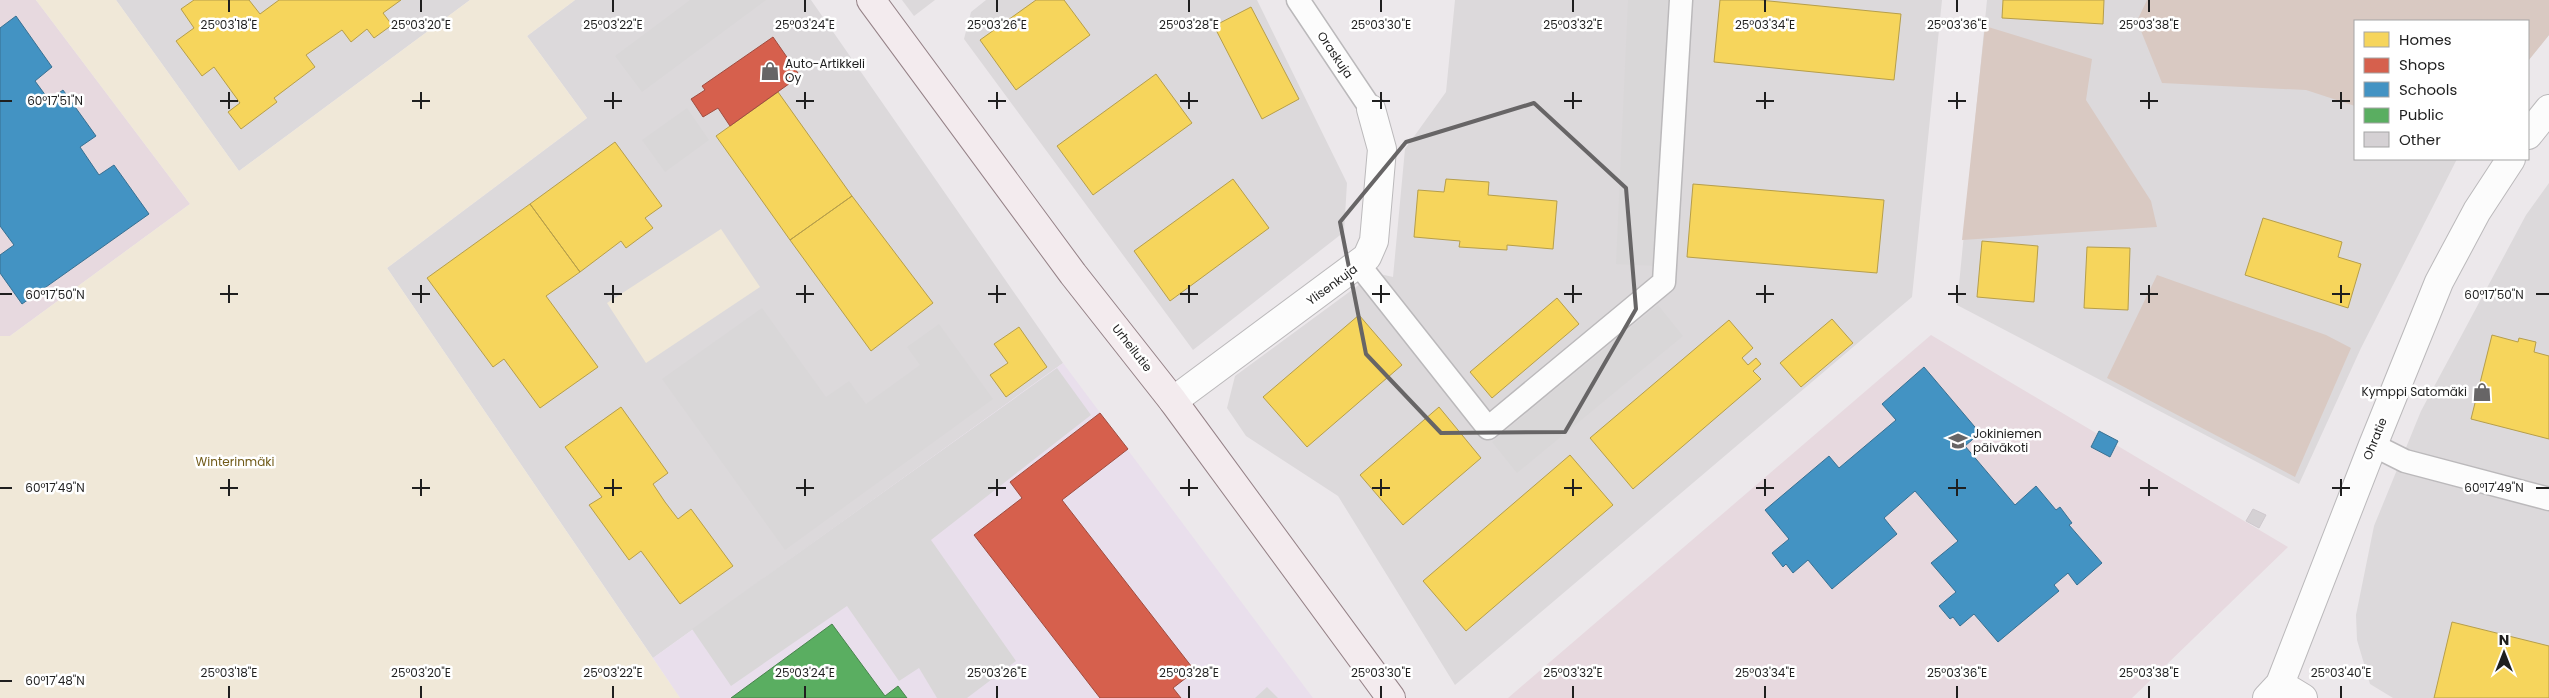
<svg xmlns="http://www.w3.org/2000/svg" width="2549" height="698" font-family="Poppins,sans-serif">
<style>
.residential{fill:#dcd9db}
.commercial{fill:#e9dfec}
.education{fill:#e7d9df}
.forest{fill:#d9c9c2}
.park{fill:#f0e8d8}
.parking{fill:#d9d7d8}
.homes{fill:#f6d55c;stroke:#b69e4a}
.shops{fill:#d6604d;stroke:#9f4c3f}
.schools{fill:#4393c3;stroke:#387092}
.public{fill:#5aae61;stroke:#48834d}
.building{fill:#d5d1d4;stroke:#cfc9ce}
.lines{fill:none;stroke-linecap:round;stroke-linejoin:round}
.lane-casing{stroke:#bbb9bb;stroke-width:25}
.street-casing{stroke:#bbb9bb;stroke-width:30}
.secondary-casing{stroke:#958287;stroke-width:30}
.lane{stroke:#fcfcfc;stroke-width:22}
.street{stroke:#fcfcfc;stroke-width:28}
.secondary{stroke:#f3ebee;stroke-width:28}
.marked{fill:none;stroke:#676566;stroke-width:4;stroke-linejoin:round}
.ticks{fill:none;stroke:#1f1f1f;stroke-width:2}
.labels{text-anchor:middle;stroke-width:5;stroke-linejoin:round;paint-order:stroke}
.street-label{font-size:12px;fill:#1f1f1f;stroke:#fff}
.poi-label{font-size:12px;fill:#1f1f1f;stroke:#fff;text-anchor:start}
.park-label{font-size:12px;fill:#715b19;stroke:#fff}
.ticks-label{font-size:12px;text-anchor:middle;fill:#1f1f1f;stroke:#fff;stroke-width:5;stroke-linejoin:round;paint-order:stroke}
</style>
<rect width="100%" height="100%" fill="#ece8eb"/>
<path class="residential" d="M 116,0 L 470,0 L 239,171 Z
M 575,0 L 811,0 L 1063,363 L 653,658 L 387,268 L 587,118 L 527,36 Z
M 902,0 L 935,0 L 914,16 Z
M 986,0 L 1257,0 L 1347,183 L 1344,232 L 1193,350 L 964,39 L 971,12 Z
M 1455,0 L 1942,0 L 1912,297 L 1455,685 L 1338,496 L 1246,436 L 1227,408 L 1235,376 L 1375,273 L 1393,277 L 1405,149 L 1446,92 Z
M 1987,0 L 2549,0 L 2549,35 L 2528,61 L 2528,21 L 2355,21 L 2355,159 L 2457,159 L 2361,348 L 2299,484 L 1957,305 Z
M 2549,183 L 2549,698 L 2393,698 L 2370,684 L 2357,640 L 2356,615 L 2374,526 L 2421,411 L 2526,215 Z"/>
<path class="commercial" d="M 1063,363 L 1313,698 L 680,698 L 653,658 Z"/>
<path class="education" d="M 0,0 L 36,0 L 190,204 L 10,336 L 0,336 Z
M 1931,335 L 2288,547 L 2132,698 L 1508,698 Z"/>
<path class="forest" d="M 2147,0 L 2549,0 L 2549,35 L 2528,61 L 2528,21 L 2355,21 L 2355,106 L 2306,90 L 2162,83 L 2137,21 Z
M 1985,26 L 2092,59 L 2086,100 L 2151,201 L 2157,227 L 1962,240 Z
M 2157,275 L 2326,335 L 2351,348 L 2295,477 L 2107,378 Z"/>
<path class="park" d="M 36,0 L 116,0 L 239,171 L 470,0 L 575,0 L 527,36 L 587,118 L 387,268 L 680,698 L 0,698 L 0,336 L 10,336 L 190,204 Z
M 721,229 L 760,287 L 646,363 L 607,303 Z"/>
<path class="parking" d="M 690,0 L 766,0 L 642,92 L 615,56 Z
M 1628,0 L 1668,0 L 1656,266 L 1616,264 Z
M 687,108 L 709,140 L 665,172 L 642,140 Z
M 1658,305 L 1683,336 L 1517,473 L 1492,442 Z
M 762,308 L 826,397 L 849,381 L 866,404 L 920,365 L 907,347 L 939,324 L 993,399 L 785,550 L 662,379 Z
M 1057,368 L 1091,415 L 931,540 L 1016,661 L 967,698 L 937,698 L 919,668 L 899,681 L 847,606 L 731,686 L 692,629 Z
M 1267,687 L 1278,698 L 1255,698 Z"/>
<path class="homes" d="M 194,0 L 249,0 L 260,14 L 279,0 L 401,0 L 383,13 L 392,25 L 374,38 L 367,29 L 351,42 L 342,30 L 306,55 L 315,67 L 274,98 L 277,102 L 241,129 L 228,112 L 240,103 L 214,67 L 202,76 L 176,41 L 194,28 L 181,9 Z
M 1036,0 L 1064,0 L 1090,35 L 1016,90 L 980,40 Z
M 1720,0 L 1759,0 L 1901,14 L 1894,80 L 1714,62 Z
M 2003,0 L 2104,0 L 2103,24 L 2002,18 Z
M 1251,7 L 1299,99 L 1262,119 L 1214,26 Z
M 1156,74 L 1192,123 L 1093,195 L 1057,146 Z
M 778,92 L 852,196 L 790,240 L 716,136 Z
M 615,142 L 662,206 L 645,218 L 653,228 L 626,248 L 621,241 L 580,272 L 530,204 Z
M 1233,179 L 1269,228 L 1170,301 L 1134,251 Z
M 1446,179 L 1489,182 L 1488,195 L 1557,201 L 1553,249 L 1507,245 L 1507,250 L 1459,247 L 1460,241 L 1414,237 L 1418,190 L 1444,192 Z
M 1693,184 L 1884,200 L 1877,273 L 1687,257 Z
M 852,196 L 933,303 L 871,351 L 790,240 Z
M 530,204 L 580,272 L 546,296 L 598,367 L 540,408 L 504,359 L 493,367 L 427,278 Z
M 2263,218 L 2342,242 L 2338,257 L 2361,264 L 2348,308 L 2245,275 Z
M 1982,241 L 2038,246 L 2034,302 L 1977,297 Z
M 2087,247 L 2130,248 L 2128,310 L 2084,308 Z
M 1557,298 L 1579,324 L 1492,398 L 1470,372 Z
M 1359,315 L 1402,365 L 1307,447 L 1263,397 Z
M 1832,319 L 1853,343 L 1801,387 L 1780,363 Z
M 1729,320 L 1753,348 L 1742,358 L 1748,365 L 1756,358 L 1761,364 L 1753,371 L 1761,379 L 1633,489 L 1590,438 Z
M 1019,327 L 1047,367 L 1006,397 L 990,375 L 1008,363 L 994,344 Z
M 2492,335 L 2518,342 L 2519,338 L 2536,342 L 2534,352 L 2549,356 L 2549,439 L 2471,419 Z
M 621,407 L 668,473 L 653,484 L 665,502 L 678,519 L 691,509 L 733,566 L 680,604 L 641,551 L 629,560 L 589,505 L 602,497 L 565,447 Z
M 1439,407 L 1481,458 L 1403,525 L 1360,475 Z
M 1570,455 L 1613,505 L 1466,631 L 1423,581 Z
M 2452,622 L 2549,646 L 2549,698 L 2434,698 Z"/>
<path class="shops" d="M 773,37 L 800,76 L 730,126 L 718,108 L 703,117 L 691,99 L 705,90 L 702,86 Z
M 1100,413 L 1128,449 L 1062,500 L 1195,671 L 1173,688 L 1181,698 L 1100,698 L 974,535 L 1022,498 L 1010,482 Z"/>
<path class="schools" d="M 16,16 L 52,67 L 35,81 L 49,100 L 63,90 L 96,136 L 80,147 L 99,175 L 114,165 L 149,214 L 22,304 L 0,273 L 0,255 L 14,245 L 0,226 L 0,28 Z
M 1924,367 L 1980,433 L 1965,446 L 2015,505 L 2036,486 L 2056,510 L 2060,507 L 2072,523 L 2069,525 L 2102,563 L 2077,585 L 2068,573 L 2054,585 L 2059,591 L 1998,642 L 1974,614 L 1960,626 L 1953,617 L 1950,619 L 1939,606 L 1956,592 L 1931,563 L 1958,541 L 1915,491 L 1884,518 L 1897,534 L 1832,589 L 1808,560 L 1793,573 L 1786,564 L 1783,567 L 1772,553 L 1789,539 L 1765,510 L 1829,456 L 1839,468 L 1896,420 L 1882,404 Z
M 2099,431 L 2118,441 L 2110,457 L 2091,447 Z"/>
<path class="public" d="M 832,624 L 885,696 L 898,686 L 907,698 L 731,698 Z"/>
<path class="building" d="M 2253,509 L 2266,515 L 2259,528 L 2246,521 Z"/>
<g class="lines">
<g class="lane-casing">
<path id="lane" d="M 1298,0 L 1371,109
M 1359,265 L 1488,428 L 1664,282 L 1681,0
M 2373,445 L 2405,461 L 2549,499"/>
</g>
<g class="street-casing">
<path id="street" d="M 2528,135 L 2549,109
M 1173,401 L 1367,257 L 1374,241 L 1382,149 L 1371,109
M 2280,684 L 2303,698
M 2267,698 L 2280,684 L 2373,445 L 2439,282 L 2477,211 L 2511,159"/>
</g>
<g class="secondary-casing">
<path id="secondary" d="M 871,0 L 1073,274 L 1173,401 L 1391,698"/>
</g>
<use href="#lane" class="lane"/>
<use href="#street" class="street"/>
<use href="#secondary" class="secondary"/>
</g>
<path class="marked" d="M 1534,103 L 1626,188 L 1636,309 L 1565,432 L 1441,433 L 1366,354 L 1340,222 L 1406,142 Z"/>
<path class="ticks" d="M 229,0 L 229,12M 421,0 L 421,12M 613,0 L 613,12M 805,0 L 805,12M 997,0 L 997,12M 1189,0 L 1189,12M 1381,0 L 1381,12M 1573,0 L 1573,12M 1765,0 L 1765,12M 1957,0 L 1957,12M 2149,0 L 2149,12M 229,92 L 229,109M 421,92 L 421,109M 613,92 L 613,109M 805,92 L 805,109M 997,92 L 997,109M 1189,92 L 1189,109M 1381,92 L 1381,109M 1573,92 L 1573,109M 1765,92 L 1765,109M 1957,92 L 1957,109M 2149,92 L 2149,109M 2341,92 L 2341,109M 0,101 L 12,101M 220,101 L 238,101M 412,101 L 430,101M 604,101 L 622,101M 796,101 L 814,101M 988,101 L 1006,101M 1180,101 L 1198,101M 1372,101 L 1390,101M 1564,101 L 1582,101M 1756,101 L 1774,101M 1948,101 L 1966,101M 2140,101 L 2158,101M 2332,101 L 2350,101M 229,285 L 229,303M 421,285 L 421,303M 613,285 L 613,303M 805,285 L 805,303M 997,285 L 997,303M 1189,285 L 1189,303M 1381,285 L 1381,303M 1573,285 L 1573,303M 1765,285 L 1765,303M 1957,285 L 1957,303M 2149,285 L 2149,303M 2341,285 L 2341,303M 0,294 L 12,294M 220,294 L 238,294M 412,294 L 430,294M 604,294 L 622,294M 796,294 L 814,294M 988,294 L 1006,294M 1180,294 L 1198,294M 1372,294 L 1390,294M 1564,294 L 1582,294M 1756,294 L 1774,294M 1948,294 L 1966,294M 2140,294 L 2158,294M 2332,294 L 2350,294M 2536,294 L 2549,294M 229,479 L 229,496M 421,479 L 421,496M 613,479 L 613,496M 805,479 L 805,496M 997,479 L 997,496M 1189,479 L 1189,496M 1381,479 L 1381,496M 1573,479 L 1573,496M 1765,479 L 1765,496M 1957,479 L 1957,496M 2149,479 L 2149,496M 2341,479 L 2341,496M 0,488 L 12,488M 220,488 L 238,488M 412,488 L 430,488M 604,488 L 622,488M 796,488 L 814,488M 988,488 L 1006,488M 1180,488 L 1198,488M 1372,488 L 1390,488M 1564,488 L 1582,488M 1756,488 L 1774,488M 1948,488 L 1966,488M 2140,488 L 2158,488M 2332,488 L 2350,488M 2536,488 L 2549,488M 0,681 L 12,681M 229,686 L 229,698M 421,686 L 421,698M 613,686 L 613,698M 805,686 L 805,698M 997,686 L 997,698M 1189,686 L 1189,698M 1381,686 L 1381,698M 1573,686 L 1573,698M 1765,686 L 1765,698M 1957,686 L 1957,698M 2149,686 L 2149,698M 2341,686 L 2341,698"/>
<defs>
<g id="shop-bare" transform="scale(1.5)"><path d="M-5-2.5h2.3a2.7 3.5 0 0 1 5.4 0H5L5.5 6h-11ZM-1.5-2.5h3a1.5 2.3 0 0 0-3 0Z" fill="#676566" stroke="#fff" stroke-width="2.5" paint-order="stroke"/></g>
<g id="school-bare" transform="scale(1.5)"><path d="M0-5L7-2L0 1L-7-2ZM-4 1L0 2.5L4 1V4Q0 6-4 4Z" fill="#676566" stroke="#fff" stroke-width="2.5" paint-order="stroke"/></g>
</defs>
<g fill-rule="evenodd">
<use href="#shop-bare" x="770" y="71"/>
<use href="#shop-bare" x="2482" y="392"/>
<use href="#school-bare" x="1958" y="441"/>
</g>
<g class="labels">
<g class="street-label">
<text transform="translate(1335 55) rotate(56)" y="4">Oraskuja</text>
<text transform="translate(1332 285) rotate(-36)" y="4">Ylisenkuja</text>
<text transform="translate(1132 348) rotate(52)" y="4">Urheilutie</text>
<text transform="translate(2375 439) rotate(-68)" y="4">Ohratie</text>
</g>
<g class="poi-label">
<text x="785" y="68">Auto-Artikkeli<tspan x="785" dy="14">Oy</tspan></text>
<text x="2467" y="396" text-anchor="end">Kymppi Satomäki</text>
<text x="1973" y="438">Jokiniemen<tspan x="1973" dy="14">päiväkoti</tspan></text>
</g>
<g class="park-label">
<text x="235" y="466">Winterinmäki</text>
</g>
</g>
<g class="ticks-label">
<text x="229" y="29">25°03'18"E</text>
<text x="421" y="29">25°03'20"E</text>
<text x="613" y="29">25°03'22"E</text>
<text x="805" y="29">25°03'24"E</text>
<text x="997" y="29">25°03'26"E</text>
<text x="1189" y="29">25°03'28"E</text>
<text x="1381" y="29">25°03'30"E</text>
<text x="1573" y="29">25°03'32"E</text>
<text x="1765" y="29">25°03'34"E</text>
<text x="1957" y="29">25°03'36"E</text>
<text x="2149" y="29">25°03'38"E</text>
<text x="55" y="105">60°17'51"N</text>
<text x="55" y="299">60°17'50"N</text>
<text x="2494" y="299">60°17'50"N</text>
<text x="55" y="492">60°17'49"N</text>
<text x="2494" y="492">60°17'49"N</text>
<text x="229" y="677">25°03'18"E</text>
<text x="421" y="677">25°03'20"E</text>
<text x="613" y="677">25°03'22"E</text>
<text x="805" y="677">25°03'24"E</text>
<text x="997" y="677">25°03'26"E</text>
<text x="1189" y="677">25°03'28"E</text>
<text x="1381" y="677">25°03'30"E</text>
<text x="1573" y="677">25°03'32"E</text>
<text x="1765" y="677">25°03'34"E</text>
<text x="1957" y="677">25°03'36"E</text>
<text x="2149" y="677">25°03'38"E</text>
<text x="2341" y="677">25°03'40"E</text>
<text x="55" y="685">60°17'48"N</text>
</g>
<rect x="2354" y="20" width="175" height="140" fill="#ffffff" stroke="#a5a5a5"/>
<rect x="2364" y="32" width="25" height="15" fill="#f6d55c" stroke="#a5a5a5"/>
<text x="2399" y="45" font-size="15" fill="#1f1f1f">Homes</text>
<rect x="2364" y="58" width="25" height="15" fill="#d6604d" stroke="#a5a5a5"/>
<text x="2399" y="70" font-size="15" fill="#1f1f1f">Shops</text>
<rect x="2364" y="82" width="25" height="15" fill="#4393c3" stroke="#a5a5a5"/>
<text x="2399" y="95" font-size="15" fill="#1f1f1f">Schools</text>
<rect x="2364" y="108" width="25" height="15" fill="#5aae61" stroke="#a5a5a5"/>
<text x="2399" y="120" font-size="15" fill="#1f1f1f">Public</text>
<rect x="2364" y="132" width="25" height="15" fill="#d5d1d4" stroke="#a5a5a5"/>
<text x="2399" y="145" font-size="15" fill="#1f1f1f">Other</text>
<g transform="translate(2504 653)" stroke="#ffffff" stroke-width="4" paint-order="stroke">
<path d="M0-4L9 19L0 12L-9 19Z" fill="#1f1f1f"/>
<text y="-8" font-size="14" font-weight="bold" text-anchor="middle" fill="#1f1f1f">N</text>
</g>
</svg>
